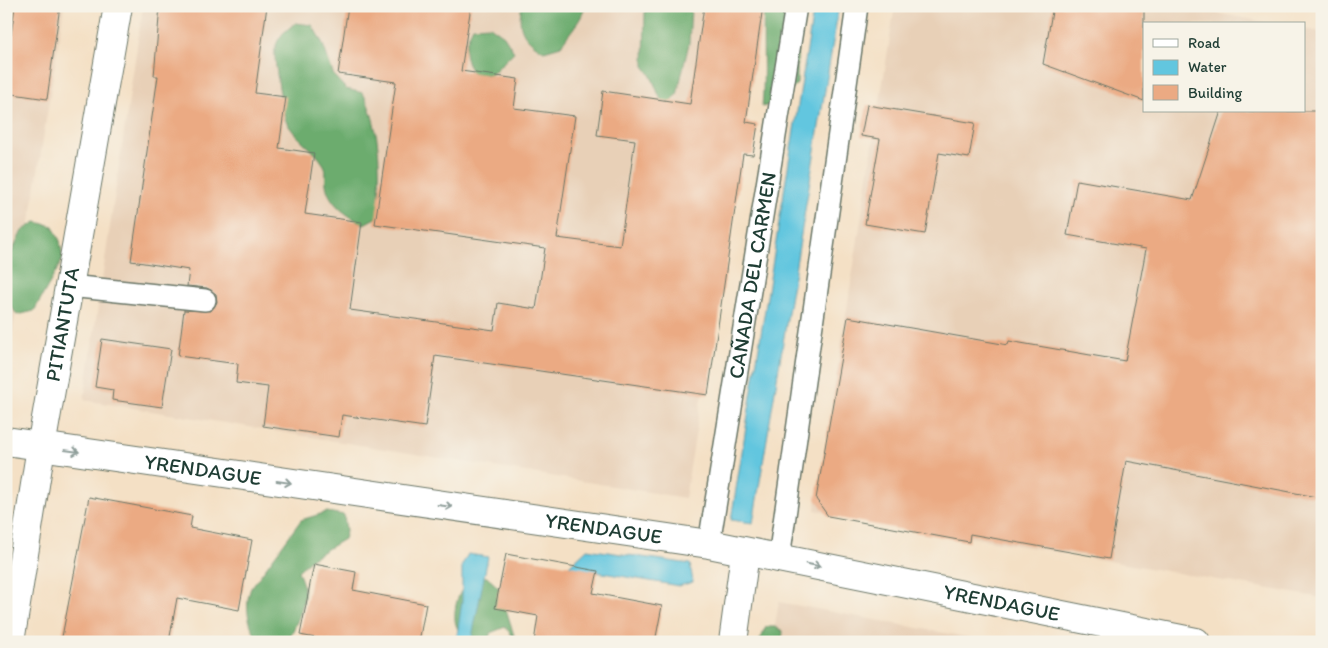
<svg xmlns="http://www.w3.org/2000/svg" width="1328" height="648" font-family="Itim,sans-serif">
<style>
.built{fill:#e8d0b7}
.forest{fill:#6cac6e;stroke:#467451}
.water{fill:#62c6df;stroke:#40828a}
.building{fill:#ebaa83}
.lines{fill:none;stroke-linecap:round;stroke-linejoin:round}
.lane-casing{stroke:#6a7667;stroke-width:24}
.street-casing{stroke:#6a7667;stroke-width:30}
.lane{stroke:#fff;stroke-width:21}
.street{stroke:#fff;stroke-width:28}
.oneway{stroke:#8f9e9a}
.labels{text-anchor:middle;stroke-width:4;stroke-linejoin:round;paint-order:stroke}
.street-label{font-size:21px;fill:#1f3d34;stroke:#f7f3e8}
</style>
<rect width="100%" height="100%" fill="#f7f3e8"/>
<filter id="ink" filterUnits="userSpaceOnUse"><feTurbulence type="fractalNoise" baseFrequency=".02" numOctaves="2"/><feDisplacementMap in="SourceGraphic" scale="10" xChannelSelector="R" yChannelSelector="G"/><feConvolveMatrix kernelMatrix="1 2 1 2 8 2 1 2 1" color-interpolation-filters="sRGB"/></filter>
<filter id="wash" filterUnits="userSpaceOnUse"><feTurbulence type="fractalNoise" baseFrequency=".0096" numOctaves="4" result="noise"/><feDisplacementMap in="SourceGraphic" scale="20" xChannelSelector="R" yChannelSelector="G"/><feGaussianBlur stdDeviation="1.12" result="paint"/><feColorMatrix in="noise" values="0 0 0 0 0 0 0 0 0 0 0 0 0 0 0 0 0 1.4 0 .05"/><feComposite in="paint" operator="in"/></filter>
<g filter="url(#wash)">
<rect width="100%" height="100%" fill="#f4e0c5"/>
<path class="built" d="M 6,6 L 64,6 L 6,375 Z
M 143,6 L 765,6 L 685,498 L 84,400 Z
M 895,6 L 1179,6 L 1275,24 L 1144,24 L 1144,111 L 1304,111 L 1304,29 L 1322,32 L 1322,598 L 815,510 Z
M 779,602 L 993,642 L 772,642 Z"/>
<path class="forest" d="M 6,6 L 37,6 L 24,30 L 6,34 Z
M 522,6 L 585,6 C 581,23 570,30 561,46 L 544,51 C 525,40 516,29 522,6 Z
M 652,6 L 687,6 L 691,9 L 689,43 L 677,95 L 666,108 C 656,94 655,78 644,66 L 645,12 Z
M 764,6 L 801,6 L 798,25 L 797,84 L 778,103 L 762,107 C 765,73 762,40 764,6 Z
M 296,23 L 312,25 L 322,42 L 334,76 L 346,89 L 363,93 C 383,132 379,174 379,216 L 364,224 C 348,217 328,203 326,184 C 325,177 327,170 324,165 C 314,148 295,139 286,121 C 283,115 273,55 275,49 C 278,36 286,30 296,23 Z
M 490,26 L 504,36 L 514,52 L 491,75 L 473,74 C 462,54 463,47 473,27 Z
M 36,222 L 53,226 L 60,241 L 63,259 L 34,311 L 17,315 L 6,298 L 7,262 L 22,231 Z
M 327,512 L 344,515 L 346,531 L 344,539 L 312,558 L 298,571 C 300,577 303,583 304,590 C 306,602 294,633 286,642 L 260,642 C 248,627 244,605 251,588 L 301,520 Z
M 479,577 L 487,577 L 500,589 L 515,639 L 505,627 L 490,633 L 489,642 L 464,642 C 461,635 455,626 455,619 C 454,602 461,582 479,577 Z
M 766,627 L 775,627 L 783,631 L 782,642 L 759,642 Z"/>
<path class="water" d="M 814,6 L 839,6 L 753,523 L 731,520 Z
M 587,549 L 690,564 L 693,582 L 679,586 L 568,567 Z
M 468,554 L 488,557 L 471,642 L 456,642 L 462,601 L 462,565 Z"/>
<g id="blocks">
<path class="building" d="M 15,6 L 60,6 L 47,99 L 6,93 L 6,35 L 11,35 Z
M 160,6 L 267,6 L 255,93 L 286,97 L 279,148 L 314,153 L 305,214 L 362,222 L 350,310 L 494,330 L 498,303 L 536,309 L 545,248 L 375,224 L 396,82 L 338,74 L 348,6 L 471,6 L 461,71 L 518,79 L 514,108 L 575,116 L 557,238 L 620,246 L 635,140 L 597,135 L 603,91 L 690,104 L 704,6 L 763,6 L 746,122 L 758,124 L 753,155 L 743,154 L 708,395 L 435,356 L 425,427 L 342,415 L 339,437 L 263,426 L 268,387 L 236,383 L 238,364 L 178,356 L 184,310 L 211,311 L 217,302 L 216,294 L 207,288 L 187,286 L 189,270 L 131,261 L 158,76 L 154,76 Z
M 1053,6 L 1144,6 L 1144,101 L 1043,64 Z
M 867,105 L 975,123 L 969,158 L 939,153 L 925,234 L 865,224 L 880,139 L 861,136 Z
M 1221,111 L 1322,111 L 1322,498 L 1126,461 L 1109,559 L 970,534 L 969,542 L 828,516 L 816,499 L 848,317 L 1008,345 L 1009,341 L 1125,361 L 1146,249 L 1067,235 L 1077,180 L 1192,200 Z
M 102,339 L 171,349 L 162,407 L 112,400 L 113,390 L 95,387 Z
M 89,497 L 192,516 L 190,528 L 252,540 L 239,610 L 177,598 L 169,642 L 61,642 Z
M 506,554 L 598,571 L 593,593 L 662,606 L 655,642 L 534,642 L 538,616 L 495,608 Z
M 314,564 L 356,572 L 353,590 L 426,604 L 419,642 L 336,642 L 300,635 Z"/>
</g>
</g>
<g filter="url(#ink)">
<use href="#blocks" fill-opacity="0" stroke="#6a7667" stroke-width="1"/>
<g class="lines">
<g class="lane-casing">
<g id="lane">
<path d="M 69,286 L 205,300"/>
<path id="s1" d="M 709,544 L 796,6"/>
<path d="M 779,558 L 857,6"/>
</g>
</g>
<g class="street-casing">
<g id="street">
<path id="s2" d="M 6,441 L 709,544 L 1196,642"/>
<path id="s3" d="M 10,642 L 41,447 L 118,6"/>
<path d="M 733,642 L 745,553"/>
</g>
</g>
<use href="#lane" class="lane"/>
<use href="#street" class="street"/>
</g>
<defs><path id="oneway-shaft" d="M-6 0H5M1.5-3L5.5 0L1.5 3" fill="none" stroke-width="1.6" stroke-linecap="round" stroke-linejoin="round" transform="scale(1.25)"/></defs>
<g class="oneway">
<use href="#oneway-shaft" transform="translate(72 451) rotate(8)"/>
<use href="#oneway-shaft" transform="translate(284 482) rotate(8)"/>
<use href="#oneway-shaft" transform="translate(445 506) rotate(8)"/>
<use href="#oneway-shaft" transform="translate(813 565) rotate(11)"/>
</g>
</g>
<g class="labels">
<g class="street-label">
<text dy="7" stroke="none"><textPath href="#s1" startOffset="272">CAÑADA DEL CARMEN</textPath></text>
<text dy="7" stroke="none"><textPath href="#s3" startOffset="322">PITIANTUTA</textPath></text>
<text dy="7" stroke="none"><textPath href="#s2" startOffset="199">YRENDAGUE</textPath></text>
<text dy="7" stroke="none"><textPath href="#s2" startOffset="604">YRENDAGUE</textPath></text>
<text dy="7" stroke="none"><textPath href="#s2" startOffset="1009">YRENDAGUE</textPath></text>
</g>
</g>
<rect width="1328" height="648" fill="none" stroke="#f7f3e8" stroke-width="25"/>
<rect x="1143" y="22" width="162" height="90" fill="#f7f3e8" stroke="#a1aaa0"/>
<rect x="1153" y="39" width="25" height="8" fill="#ffffff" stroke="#a1aaa0"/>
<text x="1188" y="48" font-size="15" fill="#1f3d34">Road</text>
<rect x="1153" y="60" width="25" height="15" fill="#62c6df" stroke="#a1aaa0"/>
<text x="1188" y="72" font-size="15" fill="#1f3d34">Water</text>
<rect x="1153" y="85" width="25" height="15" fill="#ebaa83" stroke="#a1aaa0"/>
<text x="1188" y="98" font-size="15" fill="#1f3d34">Building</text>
</svg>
